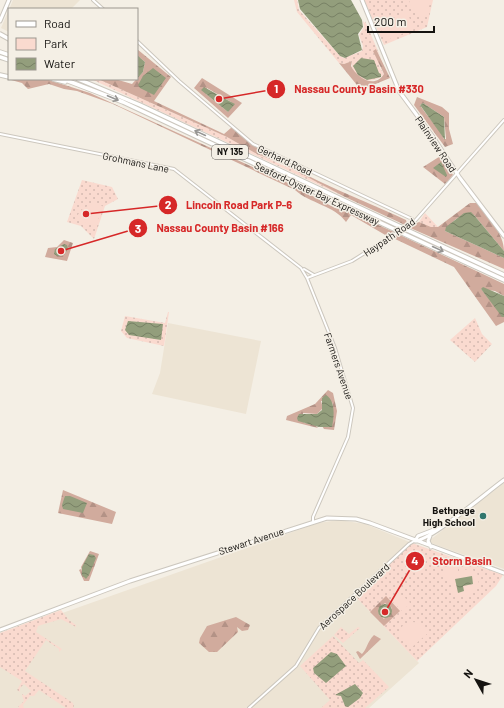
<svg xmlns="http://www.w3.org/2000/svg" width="504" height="708" font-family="Barlow,sans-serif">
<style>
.built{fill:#ede4d4}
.green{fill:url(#green-dots)}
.forest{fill:url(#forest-firs);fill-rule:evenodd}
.pitch{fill:#fadacf}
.water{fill:url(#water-waves)}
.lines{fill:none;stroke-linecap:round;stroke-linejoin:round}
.minor-casing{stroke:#ccc7be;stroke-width:4}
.major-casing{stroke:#ccc7be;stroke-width:5}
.highway-casing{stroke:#ccc7be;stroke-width:5.5}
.minor{stroke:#fff;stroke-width:2}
.major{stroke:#fff;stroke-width:3}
.highway{stroke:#fff;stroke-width:3.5}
.highway-bridge-casing{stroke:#ccc7be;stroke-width:5.5;stroke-linecap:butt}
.highway-bridge{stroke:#fff;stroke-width:3.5}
.oneway{stroke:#969593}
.poi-dot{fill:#30766d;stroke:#f4efe5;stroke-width:1.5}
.labels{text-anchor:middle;stroke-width:3;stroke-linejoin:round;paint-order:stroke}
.shield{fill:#f4efe5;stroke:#585550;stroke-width:1}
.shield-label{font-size:9px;font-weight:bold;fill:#151310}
.street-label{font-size:10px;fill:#151310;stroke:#f4efe5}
.poi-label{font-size:10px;font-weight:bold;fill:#151310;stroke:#f4efe5;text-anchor:end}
.leader{fill:none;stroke:#d62828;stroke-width:1.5}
.callout-dot{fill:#d62828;stroke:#f4efe5;stroke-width:1.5}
.mark-label{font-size:12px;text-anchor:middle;font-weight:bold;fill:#fff}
.callout-label{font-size:11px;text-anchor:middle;font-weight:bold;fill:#d62828;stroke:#f4efe5;stroke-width:3;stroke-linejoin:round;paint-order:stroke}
</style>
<defs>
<pattern id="green-dots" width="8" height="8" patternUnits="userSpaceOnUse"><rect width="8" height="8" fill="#fadacf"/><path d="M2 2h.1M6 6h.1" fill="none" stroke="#d5bab1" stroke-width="1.8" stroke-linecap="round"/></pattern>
<pattern id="forest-firs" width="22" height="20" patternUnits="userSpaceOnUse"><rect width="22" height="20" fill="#d1ab9d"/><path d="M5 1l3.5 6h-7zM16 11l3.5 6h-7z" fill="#b39286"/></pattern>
<pattern id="water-waves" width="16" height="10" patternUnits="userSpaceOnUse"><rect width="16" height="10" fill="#939e7c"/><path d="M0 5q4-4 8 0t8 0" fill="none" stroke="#778064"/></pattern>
</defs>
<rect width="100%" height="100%" fill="#f4efe5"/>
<path class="built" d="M 13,0 L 80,0 L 71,9 L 9,9 L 9,32 L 1,28 Z
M 168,323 L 261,341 L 246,414 L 152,394 L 160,373 Z
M 504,483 L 504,569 L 431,543 L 430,540 Z
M 339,520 L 365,524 L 412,543 L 355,596 L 419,663 L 369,708 L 0,708 L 0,635 L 318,523 Z"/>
<path class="green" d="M 294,0 L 297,0 L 299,10 L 340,56 L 344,58 L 362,51 L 363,46 L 359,35 L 364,27 L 363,21 L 365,23 L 365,21 L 381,58 L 376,49 L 380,68 L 384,74 C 373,87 349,79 352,61 L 344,64 L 339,63 L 297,12 Z
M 364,0 L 433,0 L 427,27 L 384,45 Z
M 91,79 L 98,79 L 227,137 L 257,154 L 306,175 L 345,197 Z
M 82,180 L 112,187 L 118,199 L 105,206 L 94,239 L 81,226 L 67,222 Z
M 425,213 L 438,227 L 431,227 L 419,222 Z
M 168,312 L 169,312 L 164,346 L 127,338 L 121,331 L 125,316 L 165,323 Z
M 475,318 L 482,334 L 492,344 L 475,362 L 450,340 Z
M 412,543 L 503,575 L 496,586 L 417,661 L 355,596 Z
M 61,610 L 69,620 L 76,625 L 76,627 L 61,619 L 38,626 L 36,632 L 62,649 L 63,648 L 59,652 L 59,649 L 46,640 L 25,671 L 73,703 L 74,706 L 73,708 L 66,708 L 39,690 L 34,696 L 30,696 L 23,705 L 24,708 L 20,708 L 18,707 L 24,701 L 22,695 L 23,694 L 25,696 L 31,691 L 24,684 L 20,688 L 20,692 L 17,690 L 22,681 L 0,667 L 0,633 Z
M 341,627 L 349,634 L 358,627 L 360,628 L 343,643 L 334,635 Z
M 333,636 L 359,663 L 363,660 L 389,687 L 365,708 L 321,708 L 330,700 L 300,666 Z"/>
<path class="forest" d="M 137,49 L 171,77 L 154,101 L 224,134 L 232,127 C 282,170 347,193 406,220 L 407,224 L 405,225 L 345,197 L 283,164 L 257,154 L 227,137 L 98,79 L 115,79 L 132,84 L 143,72 L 145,62 L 137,55 Z
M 376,49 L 390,78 L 361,90 L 339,63 L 344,64 L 352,61 L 351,66 C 357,78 375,89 384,74 L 373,51 Z
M 0,77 L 9,79 L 49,80 L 90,93 L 288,183 L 335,208 L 345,210 L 394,232 L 387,236 L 351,215 L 346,222 C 335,206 309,203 295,190 L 113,104 L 77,91 L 64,89 L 49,84 L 28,89 L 22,83 Z
M 202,78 L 242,103 L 228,118 L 194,88 ZM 207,88 L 231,102 L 228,112 L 206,94 Z
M 417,97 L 442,107 L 449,113 L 449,129 L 453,144 L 445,147 L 414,105 ZM 423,103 L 444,117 L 446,139 L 444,139 C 438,126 427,117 420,105 Z
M 442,155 L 453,175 L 445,184 L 423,167 Z
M 470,203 L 478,203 C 488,216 504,234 504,251 L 474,215 C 462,211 451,222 445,231 L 504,258 L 504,269 L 408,227 L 419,222 L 431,227 L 438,227 Z
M 398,234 L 504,284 L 504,296 L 495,291 L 481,289 L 504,317 L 504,322 L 496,326 L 454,267 L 393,238 Z
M 64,240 L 73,243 L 67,261 L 45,257 L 48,248 L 57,247 Z
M 328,390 L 333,393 L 337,411 L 334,430 L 324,429 L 322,426 L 333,407 L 332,402 L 321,401 L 323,408 L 317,414 L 303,413 L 304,423 L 314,424 L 318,428 L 286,420 L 287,416 L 315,404 Z
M 63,490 L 116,512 L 112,524 L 58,513 Z
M 90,551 L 99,554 L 89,581 L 84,581 L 79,570 L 81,569 L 82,571 L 81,567 Z
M 386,596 L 400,611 L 384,626 L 370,612 ZM 385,603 L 392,608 L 384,619 L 379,615 L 378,609 Z
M 236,617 L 250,625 L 248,630 L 242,631 L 237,627 L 238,632 L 217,652 L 209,652 L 199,643 L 200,638 L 207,626 Z
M 374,635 L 381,639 L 360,659 L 356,652 L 358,651 L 362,654 C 367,649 367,642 374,635 Z"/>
<path class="pitch" d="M 410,0 L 431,0 L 427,13 L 421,19 L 409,3 Z
M 407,12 L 414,29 L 385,41 L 379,24 Z
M 95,204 L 103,206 L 96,226 L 75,220 C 80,210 84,206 95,204 Z
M 455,563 L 458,564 L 458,571 L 469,569 L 477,572 L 479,585 L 466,598 L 450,593 L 453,587 L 445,579 L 445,573 Z
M 399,593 L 410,602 L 403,612 L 392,601 Z
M 414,622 L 423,625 L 428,633 L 411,648 L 398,634 L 403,625 Z"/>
<path class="water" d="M 298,0 L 351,0 L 362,20 L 363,27 L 358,34 L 362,50 L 345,58 L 340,56 L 300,9 Z
M 137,55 L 145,62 L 143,72 L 137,79 Z
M 361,58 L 374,60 L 379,73 L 381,74 L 381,77 L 367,80 L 358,75 L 353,66 Z
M 153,68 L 166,78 L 154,95 L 140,88 L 138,85 L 143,76 Z
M 204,87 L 231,102 L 235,104 L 228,112 L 201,90 Z
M 423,103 L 444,117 L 445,140 L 420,105 Z
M 441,162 L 447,175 L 446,177 L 433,168 Z
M 464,213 L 471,212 L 474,215 L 504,251 L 504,258 L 445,231 L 446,227 Z
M 64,244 L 67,245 L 68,249 L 64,255 L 57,256 L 54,254 L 55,249 Z
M 483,287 L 504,296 L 504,317 L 502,317 L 481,289 Z
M 128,321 L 163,324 L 161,340 L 129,335 L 125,330 Z
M 326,395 C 336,401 334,417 332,427 L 319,427 L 298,421 L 297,418 L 299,414 L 317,414 L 322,410 L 322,398 Z
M 65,496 L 70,496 L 87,503 L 83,513 L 63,509 L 62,505 Z
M 89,554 L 94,555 L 96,558 L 89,575 L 86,579 L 82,575 L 82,567 Z
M 472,576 L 473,584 L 463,586 L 464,591 L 458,593 L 455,579 Z
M378 611a7 7 0 1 1 14 0a7 7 0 1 1-14 0Z
M 331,652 L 337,654 L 346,666 L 326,683 L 314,673 L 313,668 Z
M 355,684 L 363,693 L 360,698 L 348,707 L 345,706 L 341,696 L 335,695 Z"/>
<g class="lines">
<g class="minor-casing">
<path id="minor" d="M 93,0 L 103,9
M 137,41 L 179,81 L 253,144 L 412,219 L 414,222
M 0,134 L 174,169 L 301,268 L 307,278 L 335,348 L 353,408 L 348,437 L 313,517 L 313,521
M 304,269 L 314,275
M 307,278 L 352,261 L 414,222 L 504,120
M 249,708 L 296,666 L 319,628 L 409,544 L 414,541"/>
</g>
<g class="major-casing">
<path id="major" d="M 362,0 L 399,91 L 433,137 L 460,178 L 504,236
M 0,21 L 9,0
M 430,536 L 428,541 L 431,547
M 415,541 L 418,536 L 439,528
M 416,541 C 435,537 486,493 504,480
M 0,630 L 130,581 L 327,518 L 356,519 L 370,523 L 504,573"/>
</g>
<g class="highway-casing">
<path id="highway" d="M 0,34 L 9,39
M 0,52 L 9,55
M 0,57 L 9,60
M 0,75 L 9,77
M 53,79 L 65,82
M 63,79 L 123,102 L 396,230
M 78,79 L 140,105 L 401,227
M 407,230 L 504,275
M 402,233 L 504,280"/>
</g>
<use href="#minor" class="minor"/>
<use href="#major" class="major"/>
<use href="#highway" class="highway"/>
<g class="highway-bridge-casing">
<path id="highway-bridge" d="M 401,227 L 407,230
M 396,230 L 402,233"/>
</g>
<use href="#highway-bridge" class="highway-bridge"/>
</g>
<defs><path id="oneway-shaft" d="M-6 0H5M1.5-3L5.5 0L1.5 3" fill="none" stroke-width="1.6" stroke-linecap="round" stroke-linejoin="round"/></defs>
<g class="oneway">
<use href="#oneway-shaft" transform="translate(113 98) rotate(23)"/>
<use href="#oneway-shaft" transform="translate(200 133) rotate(-155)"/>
<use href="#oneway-shaft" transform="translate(438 249) rotate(25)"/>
</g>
<circle class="poi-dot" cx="483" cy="516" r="4"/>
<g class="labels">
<rect class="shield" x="212" y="145" width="36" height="14" rx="3"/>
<g class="shield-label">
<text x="230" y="155">NY 135</text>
</g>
<g class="street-label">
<text transform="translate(436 144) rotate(56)" y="4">Plainview Road</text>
<text transform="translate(285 160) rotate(25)" y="4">Gerhard Road</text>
<text transform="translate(136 162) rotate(12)" y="4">Grohmans Lane</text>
<text transform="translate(317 193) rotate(25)" y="4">Seaford-Oyster Bay Expressway</text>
<text transform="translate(389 237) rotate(-34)" y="4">Haypath Road</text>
<text transform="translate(339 366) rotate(71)" y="4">Farmers Avenue</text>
<text transform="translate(251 541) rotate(-18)" y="4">Stewart Avenue</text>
<text transform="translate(354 596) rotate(-43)" y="4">Aerospace Boulevard</text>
</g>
<g class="poi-label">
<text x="475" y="514">Bethpage<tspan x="475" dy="12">High School</tspan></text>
</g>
</g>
<path class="leader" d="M219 99L276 89M86 214L168 205M61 251L138 228M385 612L415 561"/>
<g class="callout-dot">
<circle cx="219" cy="99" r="4"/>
<circle cx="86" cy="214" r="4"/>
<circle cx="61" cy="251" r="4"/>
<circle cx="385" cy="612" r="4"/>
<circle cx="276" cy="89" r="10"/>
<circle cx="168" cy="205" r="10"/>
<circle cx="138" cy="228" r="10"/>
<circle cx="415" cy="561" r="10"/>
</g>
<g class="mark-label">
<text x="276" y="93">1</text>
<text x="168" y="209">2</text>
<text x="138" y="233">3</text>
<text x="415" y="565">4</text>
</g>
<g class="callout-label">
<text x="359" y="93">Nassau County Basin #330</text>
<text x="239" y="209">Lincoln Road Park P-6</text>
<text x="220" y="232">Nassau County Basin #166</text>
<text x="462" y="565">Storm Basin</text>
</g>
<rect x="8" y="8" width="130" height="72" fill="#f4efe5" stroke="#9b9790"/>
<rect x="16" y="21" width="20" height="6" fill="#ffffff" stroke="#9b9790"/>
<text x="44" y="28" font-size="12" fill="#151310">Road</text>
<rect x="16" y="38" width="20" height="12" fill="#fadacf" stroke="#9b9790"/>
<text x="44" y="48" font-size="12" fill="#151310">Park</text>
<rect x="16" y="58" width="20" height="12" fill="url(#water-waves)" stroke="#9b9790"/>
<text x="44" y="68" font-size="12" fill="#151310">Water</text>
<g transform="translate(476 680) rotate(309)" stroke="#f4efe5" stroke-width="3" paint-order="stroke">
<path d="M0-3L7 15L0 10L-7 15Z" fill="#151310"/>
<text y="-6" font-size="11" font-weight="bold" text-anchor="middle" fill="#151310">N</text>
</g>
<path d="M368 26v6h66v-6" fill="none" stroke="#151310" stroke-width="2"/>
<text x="374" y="26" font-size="12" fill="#151310" stroke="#f4efe5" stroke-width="3" paint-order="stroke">200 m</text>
</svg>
